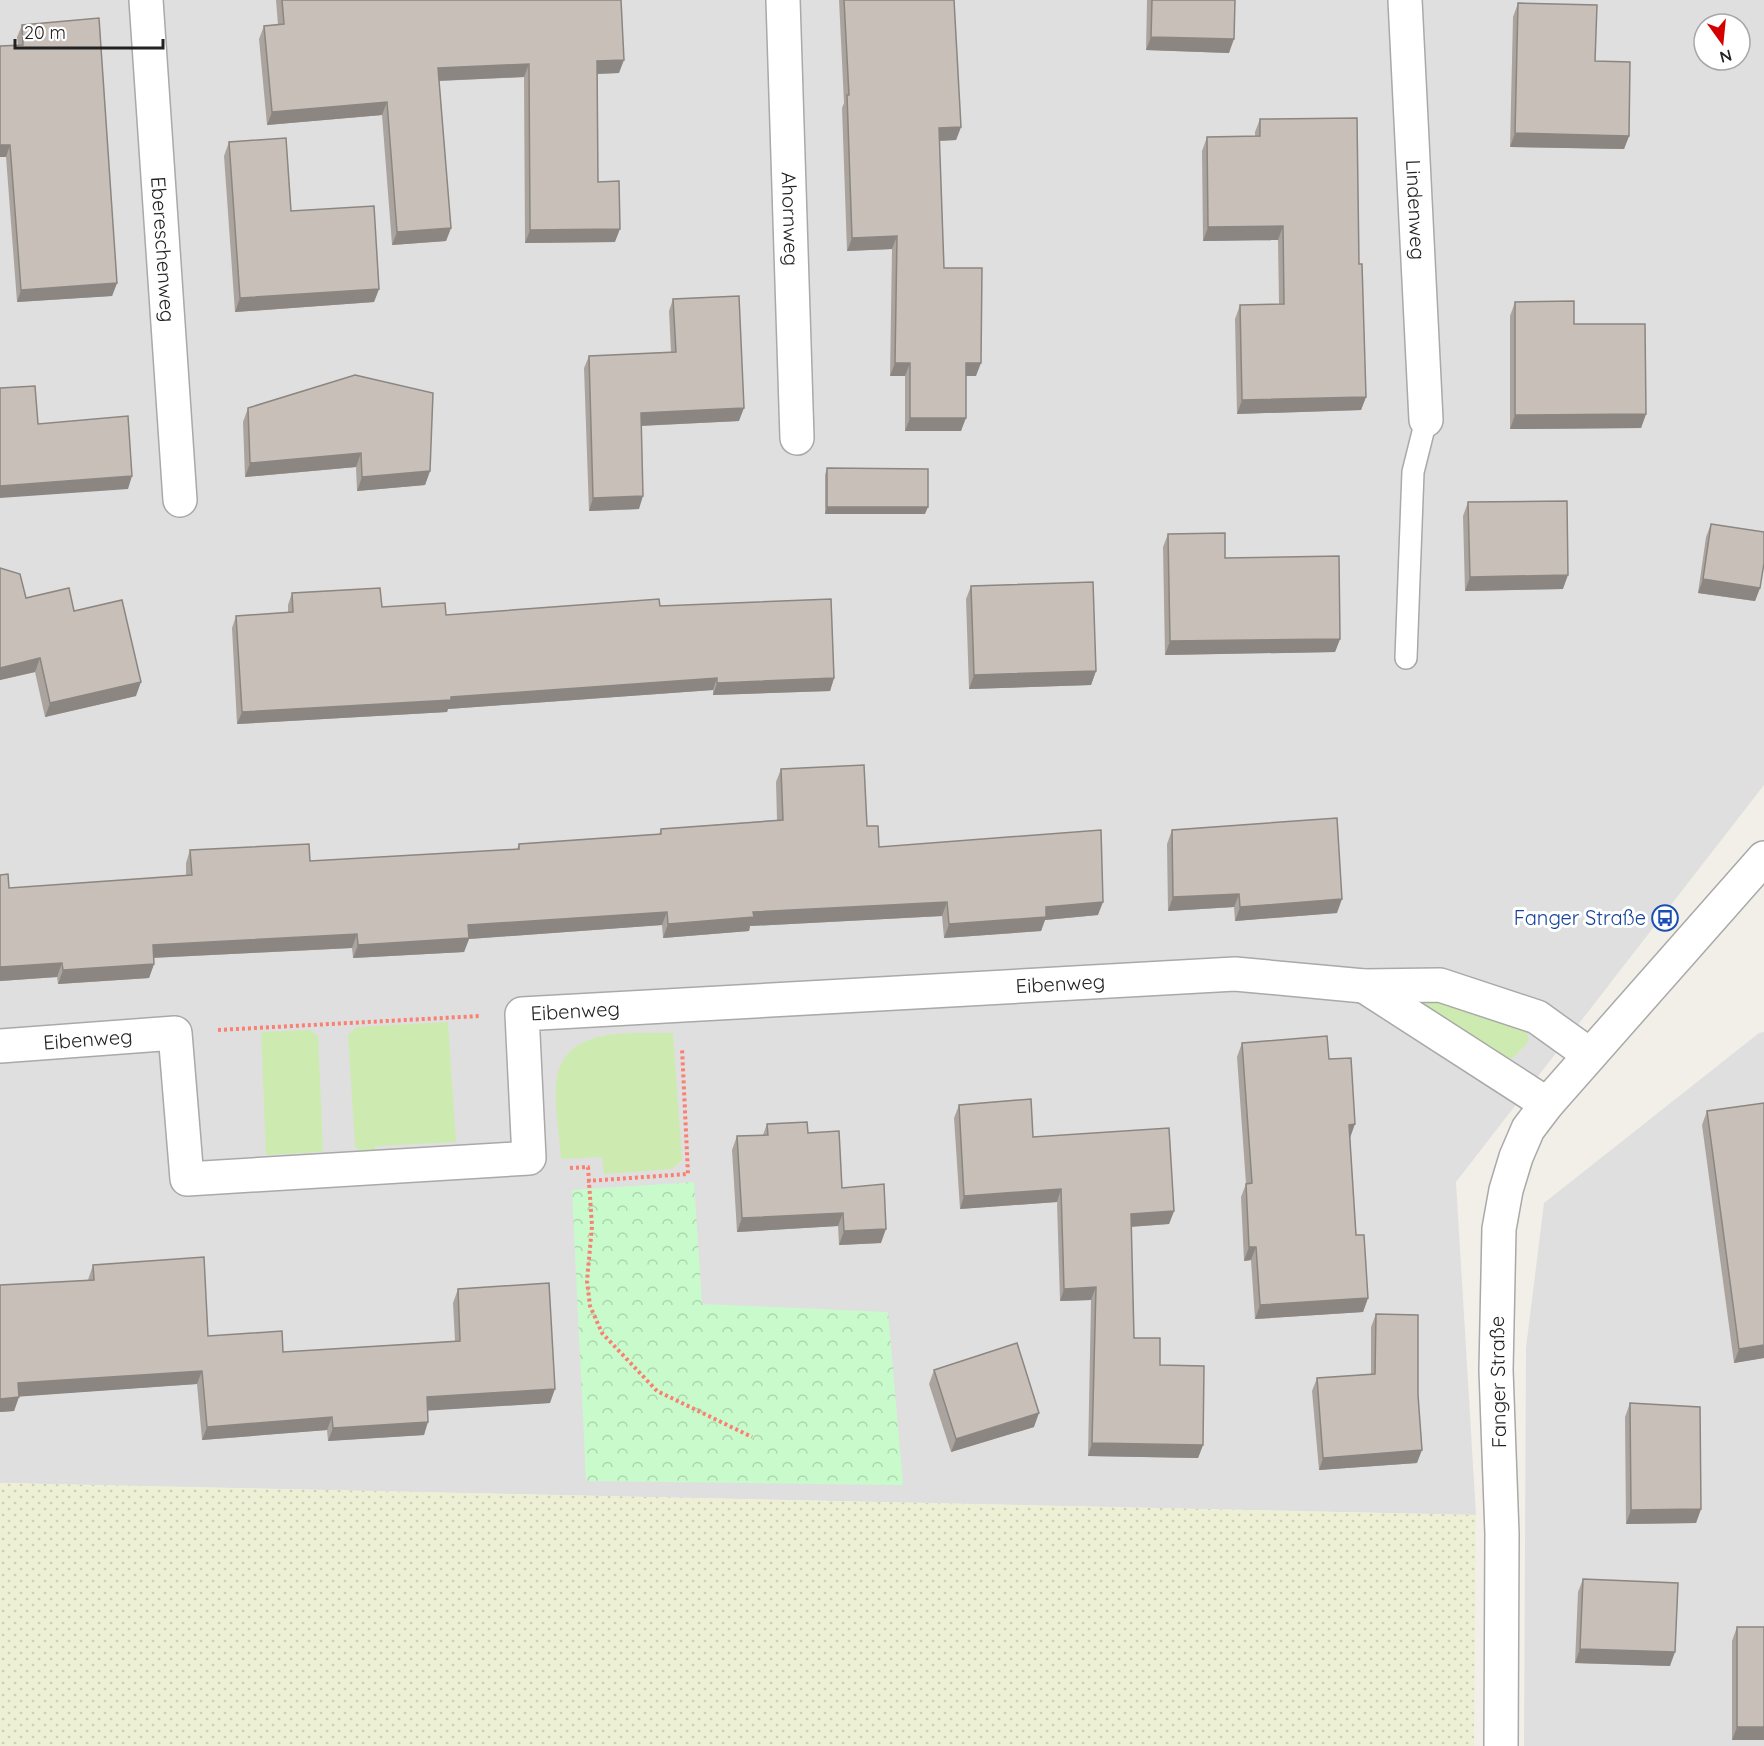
<svg xmlns="http://www.w3.org/2000/svg" width="1764" height="1746" font-family="Quicksand,sans-serif">
<style>
.residential{fill:#e0dfdf;fill-rule:evenodd}
.farmland{fill:url(#farmland-dots)}
.grass{fill:#cdebb0}
.park{fill:url(#park-crowns)}
.lines{fill:none;stroke-linecap:round;stroke-linejoin:round}
.lane-casing{stroke:#a9a9a9;stroke-width:24}
.street-casing{stroke:#a9a9a9;stroke-width:36}
.path{stroke:#fa8072;stroke-width:4;stroke-dasharray:3 3;stroke-linecap:butt}
.lane{stroke:#fff;stroke-width:21}
.street{stroke:#fff;stroke-width:33}
.wall{fill:#aba49e}
.shaded-wall{fill:#8b8681}
.building{fill:#c7bfb8;stroke:#8b8681;stroke-width:1.5}
.labels{text-anchor:middle;stroke-width:6;stroke-linejoin:round;paint-order:stroke}
.street-label{font-size:20px;fill:#222;stroke:#fff}
.transit-label{font-size:20px;fill:#164399;stroke:#fff;text-anchor:end}
</style>
<defs>
<pattern id="farmland-dots" width="8" height="8" patternUnits="userSpaceOnUse" patternTransform="scale(1.5)"><rect width="8" height="8" fill="#eef0d5"/><path d="M2 2h.1M6 6h.1" fill="none" stroke="#ccceb7" stroke-width="1.8" stroke-linecap="round"/></pattern>
<pattern id="park-crowns" width="20" height="18" patternUnits="userSpaceOnUse" patternTransform="scale(1.5)"><rect width="20" height="18" fill="#c8facc"/><path d="M2 6a3 3 0 1 1 6 0M12 15a3 3 0 1 1 6 0" fill="none" stroke="#acd6af"/></pattern>
</defs>
<rect width="100%" height="100%" fill="#f2efe9"/>
<path class="residential" d="M 0,0 L 1764,0 L 1764,785 L 1456,1182 L 1476,1515 L 0,1483 ZM 1704,24 L 1740,24 L 1740,60 L 1704,60 Z
M 1764,1032 L 1764,1746 L 1524,1746 L 1526,1348 L 1544,1203 L 1759,1033 Z"/>
<path class="farmland" d="M 0,1483 L 1476,1515 L 1474,1746 L 0,1746 Z"/>
<path class="grass" d="M 1425,997 L 1522,1029 L 1528,1035 L 1529,1041 L 1514,1057 L 1508,1059 L 1427,1014 L 1421,1008 L 1420,1001 Z
M 448,1022 L 456,1142 L 375,1146 L 375,1154 L 363,1154 L 355,1146 L 348,1035 L 357,1027 Z
M 310,1030 L 318,1036 L 323,1150 L 321,1152 L 266,1155 L 261,1032 Z
M 673,1033 L 682,1160 L 672,1169 L 604,1174 L 602,1157 L 561,1159 C 560,1135 554,1108 556,1084 C 562,1024 629,1034 673,1033 Z"/>
<path class="park" d="M 694,1182 L 702,1304 L 888,1312 L 903,1485 L 586,1481 L 572,1190 Z"/>
<g class="lines">
<g class="lane-casing">
<path id="lane" d="M 1406,658 L 1413,472 L 1426,420"/>
</g>
<g class="street-casing">
<g id="street">
<path id="s1" d="M 146,0 L 180,500"/>
<path id="s2" d="M 783,0 L 797,438"/>
<path id="s3" d="M 1405,0 L 1426,420"/>
<path d="M 1364,986 L 1547,1104"/>
<path id="s4" d="M 0,1046 L 175,1033 L 187,1179 L 529,1158 L 522,1014 L 1235,974 L 1364,986 L 1440,985 L 1537,1017 L 1590,1055"/>
<path d="M 1501,1746 L 1502,1534 L 1496,1370 L 1499,1229 L 1506,1190 L 1516,1157 L 1528,1129 L 1547,1104 L 1764,858"/>
</g>
</g>
<path class="path" d="M 218,1030 L 480,1016
M 570,1168 L 588,1167 L 592,1226 L 587,1281 L 590,1306 L 602,1333 L 657,1391 L 752,1437
M 587,1181 L 688,1174 L 682,1048"/>
<use href="#lane" class="lane"/>
<use href="#street" class="street"/>
</g>
<path class="wall" d="M 276,0 L 621,0 L 619,73 L 597,74 L 598,182 L 615,242 L 525,243 L 524,77 L 439,81 L 451,228 L 446,241 L 392,245 L 382,115 L 267,125 L 259,39 L 264,26 L 278,25 Z
M 839,0 L 954,0 L 961,127 L 956,140 L 939,141 L 944,268 L 976,376 L 966,376 L 961,431 L 905,431 L 905,376 L 890,376 L 892,249 L 847,251 L 842,108 L 844,103 Z
M 1147,0 L 1235,0 L 1229,53 L 1146,50 Z
M 1518,3 L 1595,61 L 1629,136 L 1624,149 L 1510,147 L 1513,17 Z
M 22,25 L 117,283 L 112,296 L 17,302 L 6,157 L 18,45 L 17,37 Z
M 1260,119 L 1359,264 L 1366,397 L 1361,410 L 1237,414 L 1235,319 L 1240,305 L 1279,304 L 1278,240 L 1203,241 L 1202,151 L 1207,137 L 1255,136 L 1255,132 Z
M 229,142 L 291,211 L 379,289 L 374,302 L 235,312 L 224,156 Z
M 673,299 L 739,421 L 641,426 L 639,509 L 589,511 L 584,368 L 589,356 L 671,352 L 669,311 Z
M 1515,302 L 1574,324 L 1646,414 L 1641,428 L 1510,429 L 1510,316 Z
M 248,408 L 430,471 L 425,485 L 357,491 L 356,467 L 245,477 L 243,422 Z
M 827,468 L 925,514 L 825,514 L 825,475 Z
M 1468,502 L 1563,589 L 1465,591 L 1463,516 Z
M 1711,524 L 1760,588 L 1755,601 L 1698,593 L 1706,537 Z
M 1168,534 L 1225,558 L 1340,639 L 1335,652 L 1165,655 L 1163,547 Z
M 0,568 L 26,598 L 74,611 L 136,696 L 45,717 L 35,672 L 0,680 Z
M 971,586 L 1096,671 L 1091,685 L 969,689 L 966,599 Z
M 292,593 L 382,607 L 446,615 L 660,606 L 834,678 L 830,691 L 713,695 L 713,690 L 448,709 L 447,712 L 237,724 L 232,628 L 236,616 L 288,613 L 288,605 Z
M 781,769 L 867,826 L 879,847 L 1098,915 L 1045,920 L 1041,931 L 944,938 L 942,916 L 750,926 L 749,931 L 663,938 L 662,925 L 469,939 L 464,952 L 353,958 L 352,948 L 153,958 L 154,964 L 149,978 L 58,984 L 57,977 L 0,981 L 0,875 L 9,888 L 186,876 L 186,863 L 190,850 L 310,861 L 517,849 L 519,844 L 659,834 L 661,829 L 777,820 L 776,782 Z
M 1172,830 L 1337,913 L 1235,921 L 1234,907 L 1168,911 L 1167,844 Z
M 1242,1043 L 1329,1059 L 1350,1138 L 1356,1235 L 1368,1298 L 1363,1312 L 1255,1319 L 1251,1260 L 1244,1261 L 1241,1197 L 1246,1184 L 1237,1057 Z
M 959,1105 L 1033,1137 L 1174,1211 L 1169,1224 L 1131,1227 L 1134,1338 L 1160,1365 L 1203,1445 L 1198,1458 L 1088,1456 L 1091,1300 L 1060,1301 L 1057,1202 L 960,1209 L 954,1118 Z
M 1707,1111 L 1764,1358 L 1734,1363 L 1702,1125 Z
M 767,1124 L 808,1133 L 842,1188 L 881,1243 L 839,1245 L 838,1226 L 737,1232 L 732,1150 L 737,1136 L 763,1135 Z
M 93,1265 L 208,1336 L 283,1352 L 455,1341 L 453,1303 L 458,1289 L 550,1403 L 428,1410 L 424,1435 L 328,1441 L 327,1430 L 202,1440 L 197,1384 L 19,1396 L 14,1411 L 0,1412 L 88,1280 Z
M 1376,1314 L 1417,1463 L 1319,1470 L 1312,1391 L 1317,1378 L 1371,1374 L 1371,1327 Z
M 934,1370 L 1034,1427 L 951,1452 L 929,1384 Z
M 1630,1403 L 1701,1509 L 1696,1523 L 1626,1524 L 1625,1417 Z
M 1583,1579 L 1670,1666 L 1575,1663 L 1578,1592 Z
M 1737,1627 L 1764,1627 L 1764,1740 L 1732,1740 L 1732,1641 Z"/>
<path class="shaded-wall" d="M 1151,37 L 1234,39 L 1229,53 L 1146,50 Z
M 624,60 L 619,73 L 593,74 L 597,61 Z
M 529,64 L 524,77 L 434,81 L 438,68 Z
M 387,102 L 382,115 L 267,125 L 272,112 Z
M 961,127 L 956,140 L 934,141 L 939,128 Z
M 1515,133 L 1629,136 L 1624,149 L 1510,147 Z
M 0,145 L 10,145 L 6,157 L 0,157 Z
M 1283,226 L 1278,240 L 1203,241 L 1208,227 Z
M 451,228 L 446,241 L 392,245 L 397,232 Z
M 620,229 L 615,242 L 525,243 L 530,230 Z
M 897,236 L 892,249 L 847,251 L 852,238 Z
M 117,283 L 112,296 L 17,302 L 21,290 Z
M 379,289 L 374,302 L 235,312 L 240,298 Z
M 895,363 L 910,363 L 905,376 L 890,376 Z
M 966,363 L 981,363 L 976,376 L 961,376 Z
M 1366,397 L 1361,410 L 1237,414 L 1242,400 Z
M 744,408 L 739,421 L 636,426 L 641,413 Z
M 1646,414 L 1641,428 L 1510,429 L 1515,415 Z
M 910,418 L 966,418 L 961,431 L 905,431 Z
M 361,453 L 356,467 L 245,477 L 250,463 Z
M 430,471 L 425,485 L 357,491 L 362,477 Z
M 132,476 L 128,489 L 0,498 L 0,486 Z
M 643,496 L 639,509 L 589,511 L 593,498 Z
M 827,507 L 928,507 L 925,514 L 825,514 Z
M 1568,575 L 1563,589 L 1465,591 L 1470,577 Z
M 1703,579 L 1760,588 L 1755,601 L 1698,593 Z
M 1340,639 L 1335,652 L 1165,655 L 1170,641 Z
M 40,658 L 35,672 L 0,680 L 0,668 Z
M 1096,671 L 1091,685 L 969,689 L 974,675 Z
M 717,678 L 713,690 L 448,709 L 447,712 L 237,724 L 242,712 Z
M 834,678 L 830,691 L 713,695 L 717,683 Z
M 141,682 L 136,696 L 45,717 L 50,703 Z
M 1239,894 L 1234,907 L 1168,911 L 1173,897 Z
M 1342,899 L 1337,913 L 1235,921 L 1240,907 Z
M 947,902 L 942,916 L 750,926 L 749,931 L 663,938 L 668,924 L 753,912 Z
M 1103,902 L 1098,915 L 1045,920 L 1041,931 L 944,938 L 949,924 L 1046,907 Z
M 667,912 L 662,925 L 469,939 L 464,952 L 353,958 L 358,945 L 468,925 Z
M 357,934 L 352,948 L 148,958 L 153,945 Z
M 62,963 L 57,977 L 0,981 L 0,967 Z
M 154,964 L 149,978 L 58,984 L 63,970 Z
M 1355,1124 L 1350,1138 L 1349,1125 Z
M 1061,1189 L 1057,1202 L 960,1209 L 964,1196 Z
M 1174,1211 L 1169,1224 L 1126,1227 L 1131,1214 Z
M 843,1213 L 838,1226 L 737,1232 L 742,1218 Z
M 886,1229 L 881,1243 L 839,1245 L 844,1231 Z
M 1249,1247 L 1256,1247 L 1251,1260 L 1244,1261 Z
M 1096,1287 L 1091,1300 L 1060,1301 L 1064,1289 Z
M 1368,1298 L 1363,1312 L 1255,1319 L 1260,1305 Z
M 1764,1345 L 1764,1358 L 1734,1363 L 1739,1349 Z
M 202,1371 L 197,1384 L 14,1397 L 18,1383 Z
M 555,1389 L 550,1403 L 422,1411 L 427,1397 Z
M 19,1397 L 14,1411 L 0,1412 L 0,1399 Z
M 1039,1413 L 1034,1427 L 951,1452 L 956,1439 Z
M 332,1417 L 327,1430 L 202,1440 L 207,1427 Z
M 428,1422 L 424,1435 L 328,1441 L 333,1428 Z
M 1092,1443 L 1203,1445 L 1198,1458 L 1088,1456 Z
M 1422,1450 L 1417,1463 L 1319,1470 L 1323,1458 Z
M 1701,1509 L 1696,1523 L 1626,1524 L 1631,1510 Z
M 1580,1649 L 1675,1652 L 1670,1666 L 1575,1663 Z
M 1737,1727 L 1764,1727 L 1764,1740 L 1732,1740 Z"/>
<path class="building" d="M 282,0 L 621,0 L 624,60 L 597,61 L 598,182 L 619,181 L 620,229 L 530,230 L 529,64 L 438,68 L 451,228 L 397,232 L 387,102 L 272,112 L 264,26 L 284,24 Z
M 844,0 L 954,0 L 961,127 L 939,128 L 944,268 L 982,268 L 981,363 L 966,363 L 966,418 L 910,418 L 910,363 L 895,363 L 897,236 L 852,238 L 847,95 L 849,95 Z
M 1152,0 L 1235,0 L 1234,39 L 1151,37 Z
M 1518,3 L 1597,5 L 1595,61 L 1630,62 L 1629,136 L 1515,133 Z
M 99,18 L 117,283 L 21,290 L 10,145 L 0,145 L 0,46 L 23,45 L 22,25 Z
M 1357,118 L 1359,264 L 1362,264 L 1366,397 L 1242,400 L 1240,305 L 1284,304 L 1283,226 L 1208,227 L 1207,137 L 1260,136 L 1260,119 Z
M 286,138 L 291,211 L 374,206 L 379,289 L 240,298 L 229,142 Z
M 739,296 L 744,408 L 641,413 L 643,496 L 593,498 L 589,356 L 676,352 L 673,299 Z
M 1574,301 L 1574,324 L 1645,324 L 1646,414 L 1515,415 L 1515,302 Z
M 355,375 L 433,393 L 430,471 L 362,477 L 361,453 L 250,463 L 248,408 Z
M 35,386 L 38,424 L 128,416 L 132,476 L 0,486 L 0,388 Z
M 827,468 L 928,469 L 928,507 L 827,507 Z
M 1567,501 L 1568,575 L 1470,577 L 1468,502 Z
M 1711,524 L 1764,532 L 1764,563 L 1760,588 L 1703,579 Z
M 1225,533 L 1225,558 L 1339,556 L 1340,639 L 1170,641 L 1168,534 Z
M 0,568 L 20,574 L 26,598 L 69,588 L 74,611 L 122,600 L 141,682 L 50,703 L 40,658 L 0,668 Z
M 1093,582 L 1096,671 L 974,675 L 971,586 Z
M 380,588 L 382,607 L 445,603 L 446,615 L 659,599 L 660,606 L 831,599 L 834,678 L 717,683 L 717,678 L 451,697 L 451,700 L 242,712 L 236,616 L 293,612 L 292,593 Z
M 864,765 L 867,826 L 878,826 L 879,847 L 1101,830 L 1103,902 L 1046,907 L 1046,917 L 949,924 L 947,902 L 753,912 L 754,917 L 668,924 L 667,912 L 468,925 L 469,938 L 358,945 L 357,934 L 153,945 L 154,964 L 63,970 L 62,963 L 0,967 L 0,875 L 8,874 L 9,888 L 192,875 L 190,850 L 309,844 L 310,861 L 519,849 L 519,844 L 661,834 L 661,829 L 783,820 L 781,769 Z
M 1337,818 L 1342,899 L 1240,907 L 1239,894 L 1173,897 L 1172,830 Z
M 1327,1036 L 1329,1059 L 1351,1058 L 1355,1124 L 1349,1125 L 1356,1235 L 1364,1235 L 1368,1298 L 1260,1305 L 1256,1247 L 1249,1247 L 1246,1184 L 1252,1183 L 1242,1043 Z
M 1031,1099 L 1033,1137 L 1169,1128 L 1174,1211 L 1131,1214 L 1134,1338 L 1160,1338 L 1160,1365 L 1204,1366 L 1203,1445 L 1092,1443 L 1096,1287 L 1064,1289 L 1061,1189 L 964,1196 L 959,1105 Z
M 1764,1103 L 1764,1345 L 1739,1349 L 1707,1111 Z
M 807,1122 L 808,1133 L 839,1131 L 842,1188 L 884,1184 L 886,1229 L 844,1231 L 843,1213 L 742,1218 L 737,1136 L 768,1135 L 767,1124 Z
M 204,1257 L 208,1336 L 282,1331 L 283,1352 L 460,1341 L 458,1289 L 549,1283 L 555,1389 L 427,1397 L 428,1422 L 333,1428 L 332,1417 L 207,1427 L 202,1371 L 18,1383 L 19,1397 L 0,1399 L 0,1285 L 94,1280 L 93,1265 Z
M 1376,1314 L 1418,1315 L 1418,1395 L 1422,1450 L 1323,1458 L 1317,1378 L 1375,1374 Z
M 1017,1343 L 1039,1413 L 956,1439 L 934,1370 Z
M 1630,1403 L 1700,1407 L 1701,1509 L 1631,1510 Z
M 1583,1579 L 1678,1583 L 1675,1652 L 1580,1649 Z
M 1737,1627 L 1764,1627 L 1764,1727 L 1737,1727 Z"/>
<defs>
<g id="bus-ring" transform="scale(1.35)"><circle r="9.5" fill="#fff" stroke="#1a4fb4" stroke-width="1.5"/><path d="M-5-6H5V4H4V6H2V4H-2V6H-4V4H-5ZM-3.5-4V0h7V-4ZM-3.5 1.2v1.5H-2V1.2ZM2 1.2v1.5H3.5V1.2Z" fill="#1a4fb4"/></g>
</defs>
<g fill-rule="evenodd">
<use href="#bus-ring" x="1665" y="918"/>
</g>
<g class="labels">
<g class="street-label">
<text dy="7" stroke="none"><textPath href="#s3" startOffset="210">Lindenweg</textPath></text>
<text dy="7" stroke="none"><textPath href="#s2" startOffset="219">Ahornweg</textPath></text>
<text dy="7" stroke="none"><textPath href="#s1" startOffset="250">Ebereschenweg</textPath></text>
<text dy="7" stroke="none"><textPath href="#s4" startOffset="1348">Eibenweg</textPath></text>
<text dy="7" stroke="none"><textPath href="#s4" startOffset="862">Eibenweg</textPath></text>
<text dy="7" stroke="none"><textPath href="#s4" startOffset="88">Eibenweg</textPath></text>
<text transform="translate(1498 1382) rotate(-91)" y="7">Fanger Straße</text>
</g>
<g class="transit-label">
<text x="1646" y="925">Fanger Straße</text>
</g>
</g>
<g transform="translate(1722 42) rotate(165)"><circle r="28" fill="#ffffff" stroke="#a7a7a7" stroke-width="1.5"/>
<path d="M0-4.5L10 22L0 15L-10 22Z" fill="#d40000"/>
<text y="-9" font-size="16" font-weight="bold" text-anchor="middle" fill="#222222">N</text>
</g>
<path d="M15 39v9h148v-9" fill="none" stroke="#222222" stroke-width="3"/>
<text x="24" y="39" font-size="18" fill="#222222" stroke="#ffffff" stroke-width="4.5" paint-order="stroke">20 m</text>
</svg>
